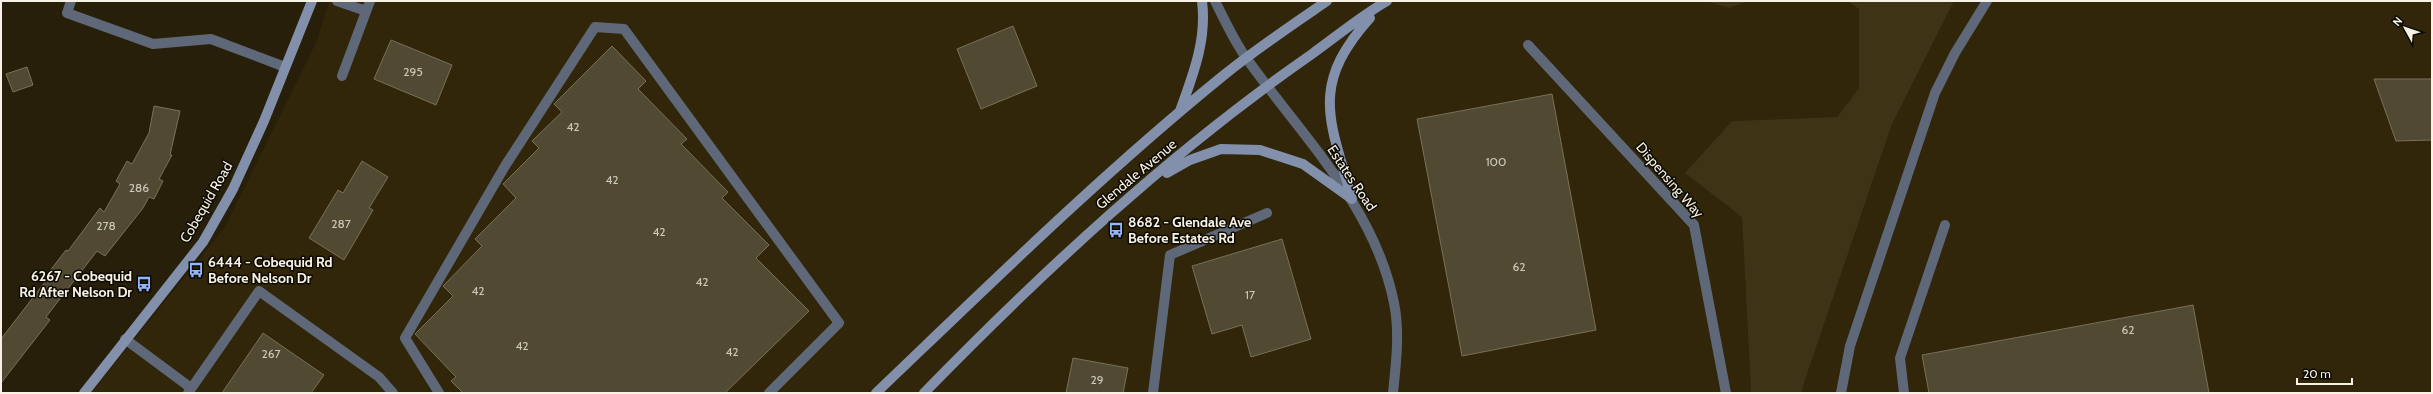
<svg xmlns="http://www.w3.org/2000/svg" width="2433" height="394" font-family="Cabin,sans-serif">
<style>
.built{fill:#312609}
.green{fill:#3f3316}
.building{fill:#524933;stroke:#797059}
.lines{fill:none;stroke-linecap:round;stroke-linejoin:round}
.service{stroke:#5f6878;stroke-width:10}
.minor{stroke:#5f6878;stroke-width:10}
.secondary{stroke:#8290ab;stroke-width:10}
.labels{text-anchor:middle;stroke-width:3;stroke-linejoin:round;paint-order:stroke}
.number-label{font-size:12px;fill:#cec8b8}
.street-label{font-size:14px;fill:#f7f2e5;stroke:#0d0a03}
.poi-label{font-size:14px;font-weight:bold;fill:#f7f2e5;stroke:#0d0a03;text-anchor:start}
</style>
<rect width="100%" height="100%" fill="#281f0a"/>
<path class="built" d="M 329,1 L 1705,1 L 1729,8 L 1749,1 L 1847,1 L 1859,9 L 1859,88 L 1837,117 L 1732,121 L 1742,217 L 1751,393 L 91,393 L 225,227 L 316,43 Z
M 1954,1 L 2432,1 L 2432,393 L 1803,393 L 1802,389 L 1892,124 Z"/>
<path class="green" d="M 1705,1 L 1749,1 L 1729,8 Z
M 1847,1 L 1954,1 L 1892,124 L 1802,389 L 1803,393 L 1751,393 L 1742,217 L 1685,173 L 1732,121 L 1837,117 L 1859,88 L 1859,9 Z"/>
<path class="building" d="M 1013,26 L 1037,86 L 981,109 L 957,49 Z
M 391,40 L 452,65 L 436,105 L 374,79 Z
M 612,46 L 646,81 L 638,89 L 687,139 L 681,144 L 728,192 L 722,198 L 769,245 L 756,258 L 809,311 L 725,393 L 463,393 L 451,381 L 456,377 L 415,334 L 453,296 L 443,286 L 482,246 L 475,239 L 516,198 L 503,184 L 539,148 L 532,141 L 562,112 L 554,104 Z
M 27,67 L 33,85 L 13,92 L 6,74 Z
M 2374,79 L 2432,79 L 2432,140 L 2396,141 Z
M 1552,94 L 1596,330 L 1462,356 L 1417,119 Z
M 154,106 L 180,111 L 170,155 L 172,155 L 159,179 L 163,181 L 154,199 L 149,197 L 143,208 L 105,256 L 97,251 L 46,317 L 50,320 L 1,383 L 1,339 L 45,282 L 43,280 L 66,250 L 68,251 L 100,208 L 104,212 L 120,184 L 116,181 L 127,161 L 132,164 L 149,133 Z
M 362,161 L 388,177 L 369,208 L 373,210 L 344,260 L 309,238 L 338,190 L 343,193 Z
M 1282,239 L 1311,339 L 1251,357 L 1242,325 L 1212,334 L 1192,266 Z
M 2193,305 L 2209,393 L 1929,393 L 1922,355 Z
M 263,333 L 324,375 L 311,393 L 222,393 Z
M 1073,358 L 1128,368 L 1123,393 L 1066,393 Z"/>
<g class="lines">
<path class="service" d="M 71,1 L 67,13 L 153,44 L 211,39 L 285,67
M 337,1 L 366,11
M 1528,45 L 1694,225 L 1726,393
M 342,76 L 370,1
M 125,339 L 191,388
M 188,393 L 259,291 L 379,377 L 393,393
M 439,393 L 405,338 L 505,166 L 595,27 L 624,29 L 839,323 L 769,393
M 1153,393 L 1170,255 L 1267,213
M 1841,393 L 1850,346 L 1935,93 L 1955,53 L 1987,1
M 1904,393 L 1900,358 L 1945,225"/>
<path class="minor" d="M 1215,1 C 1225,21 1234,41 1247,59 C 1302,136 1375,207 1394,303 C 1400,332 1396,364 1393,393"/>
<path class="secondary" d="M 1180,111 C 1193,75 1207,40 1202,1
M 1167,173 L 1190,160 L 1221,149 L 1260,150 L 1303,164 L 1352,199
M 1352,199 C 1330,120 1309,86 1370,18
M 84,393 L 203,242 L 233,189 L 264,121 L 312,1
M 876,393 C 989,285 1102,174 1224,75 C 1256,49 1292,25 1327,1
M 924,393 C 1044,270 1171,152 1312,54 C 1337,36 1361,16 1387,1"/>
</g>
<defs>
<g id="bus-bare" transform="scale(1.2)"><path d="M-5-6H5V4H4V6H2V4H-2V6H-4V4H-5ZM-3.5-4V0h7V-4ZM-3.5 1.2v1.5H-2V1.2ZM2 1.2v1.5H3.5V1.2Z" fill="#92b7fd" stroke="#0d0a03" stroke-width="2.5" paint-order="stroke"/></g>
</defs>
<g fill-rule="evenodd">
<use href="#bus-bare" x="1116" y="230"/>
<use href="#bus-bare" x="196" y="270"/>
<use href="#bus-bare" x="144" y="284"/>
</g>
<g class="labels">
<g class="number-label">
<text x="413" y="76">295</text>
<text x="573" y="131">42</text>
<text x="1496" y="166">100</text>
<text x="612" y="184">42</text>
<text x="139" y="192">286</text>
<text x="341" y="228">287</text>
<text x="106" y="230">278</text>
<text x="659" y="236">42</text>
<text x="1519" y="271">62</text>
<text x="702" y="286">42</text>
<text x="478" y="295">42</text>
<text x="1250" y="299">17</text>
<text x="2128" y="334">62</text>
<text x="522" y="350">42</text>
<text x="732" y="356">42</text>
<text x="271" y="358">267</text>
<text x="1097" y="384">29</text>
</g>
<g class="street-label">
<text transform="translate(1136 174) rotate(-40)" y="5">Glendale Avenue</text>
<text transform="translate(1352 178) rotate(56)" y="5">Estates Road</text>
<text transform="translate(1670 180) rotate(49)" y="5">Dispensing Way</text>
<text transform="translate(206 202) rotate(-60)" y="5">Cobequid Road</text>
</g>
<g class="poi-label">
<text x="1128" y="227">8682 - Glendale Ave<tspan x="1128" dy="16">Before Estates Rd</tspan></text>
<text x="208" y="267">6444 - Cobequid Rd<tspan x="208" dy="16">Before Nelson Dr</tspan></text>
<text x="132" y="281" text-anchor="end">6267 - Cobequid<tspan x="132" dy="16">Rd After Nelson Dr</tspan></text>
</g>
</g>
<rect width="2433" height="394" fill="none" stroke="#f7f2e5" stroke-width="4"/>
<g transform="translate(2405 28) rotate(310)" stroke="#0d0a03" stroke-width="3" paint-order="stroke">
<path d="M0-3L7 15L0 10L-7 15Z" fill="#f7f2e5"/>
<text y="-6" font-size="11" font-weight="bold" text-anchor="middle" fill="#f7f2e5">N</text>
</g>
<path d="M2297 378v6h55v-6" fill="none" stroke="#f7f2e5" stroke-width="2"/>
<text x="2303" y="378" font-size="12" fill="#f7f2e5" stroke="#0d0a03" stroke-width="3" paint-order="stroke">20 m</text>
</svg>
